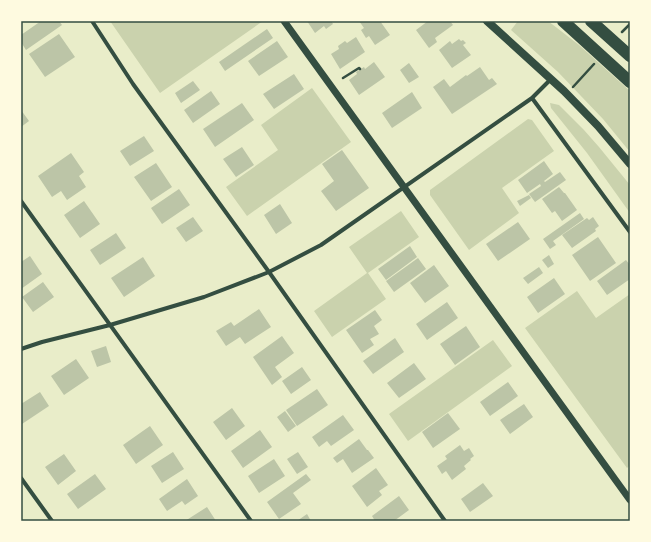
<svg xmlns="http://www.w3.org/2000/svg" width="651" height="542" font-family="Helvetica,sans-serif">
<style>
.green{fill:#cad2ad}
.building{fill:#bcc5a7}
.lines{fill:none;stroke-linecap:round;stroke-linejoin:round}
.path{stroke:#344e41;stroke-width:2.5}
.minor{stroke:#344e41;stroke-width:4}
.tertiary{stroke:#344e41;stroke-width:7}
.secondary{stroke:#344e41;stroke-width:8}
.motorway{stroke:#344e41;stroke-width:12}
.neatline{fill:none;stroke:#344e41;stroke-width:1.5}
</style>
<rect width="100%" height="100%" fill="#e9edc9"/>
<path class="green" d="M 110,21 L 263,21 L 160,93 Z
M 518,21 L 548,21 L 579,45 L 630,91 L 630,152 L 603,119 L 558,72 L 511,30 Z
M 312,88 L 351,142 L 247,216 L 226,187 L 278,150 L 261,125 Z
M 550,103 L 559,105 L 584,130 L 599,147 L 630,185 L 630,213 L 587,153 L 551,108 Z
M 528,119 L 532,120 L 554,151 L 502,188 L 519,213 L 469,250 L 430,195 L 430,190 Z
M 401,211 L 419,237 L 368,273 L 386,299 L 332,337 L 314,311 L 367,273 L 349,247 Z
M 577,291 L 596,318 L 630,294 L 630,465 L 627,468 L 525,328 Z
M 493,340 L 512,366 L 408,441 L 389,414 Z"/>
<path class="building" d="M 41,21 L 59,21 L 62,25 L 26,50 L 21,42 L 21,35 Z
M 307,21 L 331,21 L 333,24 L 326,29 L 324,26 L 315,33 Z
M 359,21 L 380,21 L 390,35 L 375,45 L 369,36 L 366,38 L 361,30 L 364,28 Z
M 428,21 L 450,21 L 453,25 L 435,38 L 437,42 L 429,48 L 416,30 Z
M 267,29 L 273,38 L 225,71 L 219,62 Z
M 59,34 L 75,57 L 45,77 L 29,54 Z
M 356,37 L 365,52 L 340,69 L 331,54 L 339,49 L 338,46 L 345,41 L 347,43 Z
M 459,39 L 461,41 L 463,40 L 466,43 L 463,45 L 471,55 L 452,68 L 439,50 L 450,41 L 452,44 Z
M 277,41 L 288,57 L 259,76 L 248,61 Z
M 374,62 L 385,77 L 359,95 L 349,80 L 357,74 L 356,72 L 364,67 L 365,69 Z
M 409,63 L 419,77 L 409,83 L 400,70 Z
M 480,67 L 489,80 L 492,78 L 497,84 L 452,114 L 433,87 L 444,79 L 450,87 L 466,75 L 467,76 Z
M 294,74 L 304,89 L 274,109 L 263,94 Z
M 193,81 L 200,90 L 181,103 L 175,93 Z
M 211,91 L 220,104 L 193,123 L 184,110 Z
M 412,92 L 422,108 L 392,128 L 382,113 Z
M 242,103 L 254,120 L 215,147 L 203,129 Z
M 21,110 L 29,121 L 21,127 Z
M 144,136 L 154,151 L 130,166 L 120,151 Z
M 242,147 L 254,165 L 236,177 L 223,159 Z
M 342,150 L 369,188 L 336,211 L 321,191 L 334,181 L 322,164 Z
M 71,153 L 84,172 L 79,176 L 86,187 L 67,200 L 61,191 L 52,197 L 38,176 Z
M 544,161 L 553,174 L 544,181 L 545,182 L 560,172 L 566,180 L 535,202 L 529,194 L 541,186 L 540,184 L 527,193 L 518,180 Z
M 156,163 L 172,187 L 151,201 L 134,177 Z
M 559,187 L 564,193 L 565,193 L 577,210 L 562,221 L 555,211 L 552,213 L 542,199 Z
M 179,189 L 190,205 L 162,224 L 151,208 Z
M 529,195 L 531,198 L 520,206 L 517,201 Z
M 84,201 L 100,224 L 80,238 L 64,215 Z
M 280,204 L 292,223 L 276,234 L 264,215 Z
M 580,213 L 584,219 L 553,241 L 556,245 L 550,249 L 543,239 Z
M 193,217 L 203,231 L 186,242 L 176,228 Z
M 593,217 L 599,226 L 595,229 L 596,231 L 572,248 L 562,235 L 587,218 L 589,220 Z
M 518,222 L 530,239 L 498,261 L 486,244 Z
M 116,233 L 126,248 L 100,265 L 90,250 Z
M 598,237 L 616,263 L 590,281 L 572,255 Z
M 410,246 L 417,257 L 386,280 L 378,269 Z
M 549,255 L 554,264 L 548,268 L 542,260 Z
M 30,256 L 42,274 L 21,289 L 21,262 Z
M 143,257 L 155,276 L 124,297 L 111,278 Z
M 418,258 L 426,269 L 394,292 L 386,281 Z
M 626,260 L 630,265 L 630,279 L 607,295 L 597,281 Z
M 434,265 L 449,286 L 425,303 L 410,283 Z
M 539,267 L 543,273 L 528,284 L 523,278 Z
M 554,278 L 565,294 L 538,313 L 527,297 Z
M 43,282 L 54,297 L 33,312 L 22,297 Z
M 447,302 L 458,318 L 427,340 L 416,324 Z
M 259,309 L 271,327 L 245,344 L 240,337 L 226,346 L 216,331 L 231,322 L 234,326 Z
M 375,310 L 382,320 L 374,326 L 379,334 L 370,339 L 374,345 L 362,353 L 346,330 Z
M 466,326 L 480,347 L 455,365 L 440,344 Z
M 282,336 L 294,353 L 275,367 L 282,377 L 272,385 L 253,357 Z
M 395,338 L 404,352 L 373,374 L 363,361 Z
M 106,346 L 111,362 L 97,367 L 91,351 Z
M 76,359 L 89,378 L 64,395 L 51,376 Z
M 414,363 L 426,379 L 399,398 L 387,383 Z
M 302,367 L 311,380 L 291,394 L 282,381 Z
M 508,382 L 518,396 L 490,416 L 480,402 Z
M 317,389 L 328,405 L 297,426 L 286,410 Z
M 40,392 L 49,406 L 22,424 L 21,422 L 21,404 Z
M 524,404 L 533,417 L 510,434 L 500,420 Z
M 232,408 L 245,426 L 226,440 L 213,422 Z
M 285,411 L 296,426 L 288,432 L 277,417 Z
M 448,413 L 460,429 L 433,448 L 422,432 Z
M 343,415 L 354,430 L 331,446 L 327,441 L 319,447 L 312,437 Z
M 150,426 L 163,445 L 136,464 L 123,445 Z
M 260,430 L 272,447 L 243,468 L 231,451 Z
M 359,439 L 367,450 L 368,450 L 374,458 L 352,473 L 343,459 L 337,463 L 333,458 Z
M 460,445 L 464,451 L 469,448 L 474,456 L 470,459 L 471,460 L 464,466 L 466,469 L 452,480 L 446,471 L 442,474 L 437,466 L 447,459 L 445,456 Z
M 173,452 L 184,469 L 162,483 L 151,466 Z
M 298,452 L 308,467 L 297,474 L 287,459 Z
M 64,454 L 76,471 L 58,485 L 45,467 Z
M 274,459 L 285,476 L 259,493 L 248,476 Z
M 376,468 L 388,485 L 379,491 L 382,495 L 367,507 L 352,486 Z
M 95,474 L 106,489 L 78,509 L 67,494 Z
M 306,474 L 311,480 L 293,493 L 301,504 L 279,519 L 267,502 Z
M 187,479 L 198,496 L 185,505 L 182,501 L 167,511 L 159,499 Z
M 483,483 L 493,496 L 470,512 L 461,499 Z
M 399,496 L 409,510 L 394,521 L 375,521 L 372,516 Z
M 207,507 L 216,521 L 185,521 Z
M 307,514 L 311,521 L 297,521 Z"/>
<g class="lines">
<path class="path" d="M 622,32 L 630,24
M 343,78 L 359,68 L 360,69
M 573,87 L 594,64"/>
<path class="minor" d="M 92,21 L 133,84 L 269,272 L 445,521
M 532,98 L 630,232
M 21,201 L 251,521
M 21,349 L 42,342 L 110,325 L 204,297 L 269,272 L 321,245 L 532,98 L 551,79
M 21,478 L 52,521"/>
<path class="tertiary" d="M 284,21 L 630,500"/>
<path class="secondary" d="M 487,21 L 564,91 L 598,126 L 630,164"/>
<path class="motorway" d="M 563,21 L 630,82
M 591,21 L 630,56"/>
</g>
<rect width="651" height="542" fill="none" stroke="#fefae0" stroke-width="44"/>
<rect x="22" y="22" width="607" height="498" class="neatline"/>
</svg>
